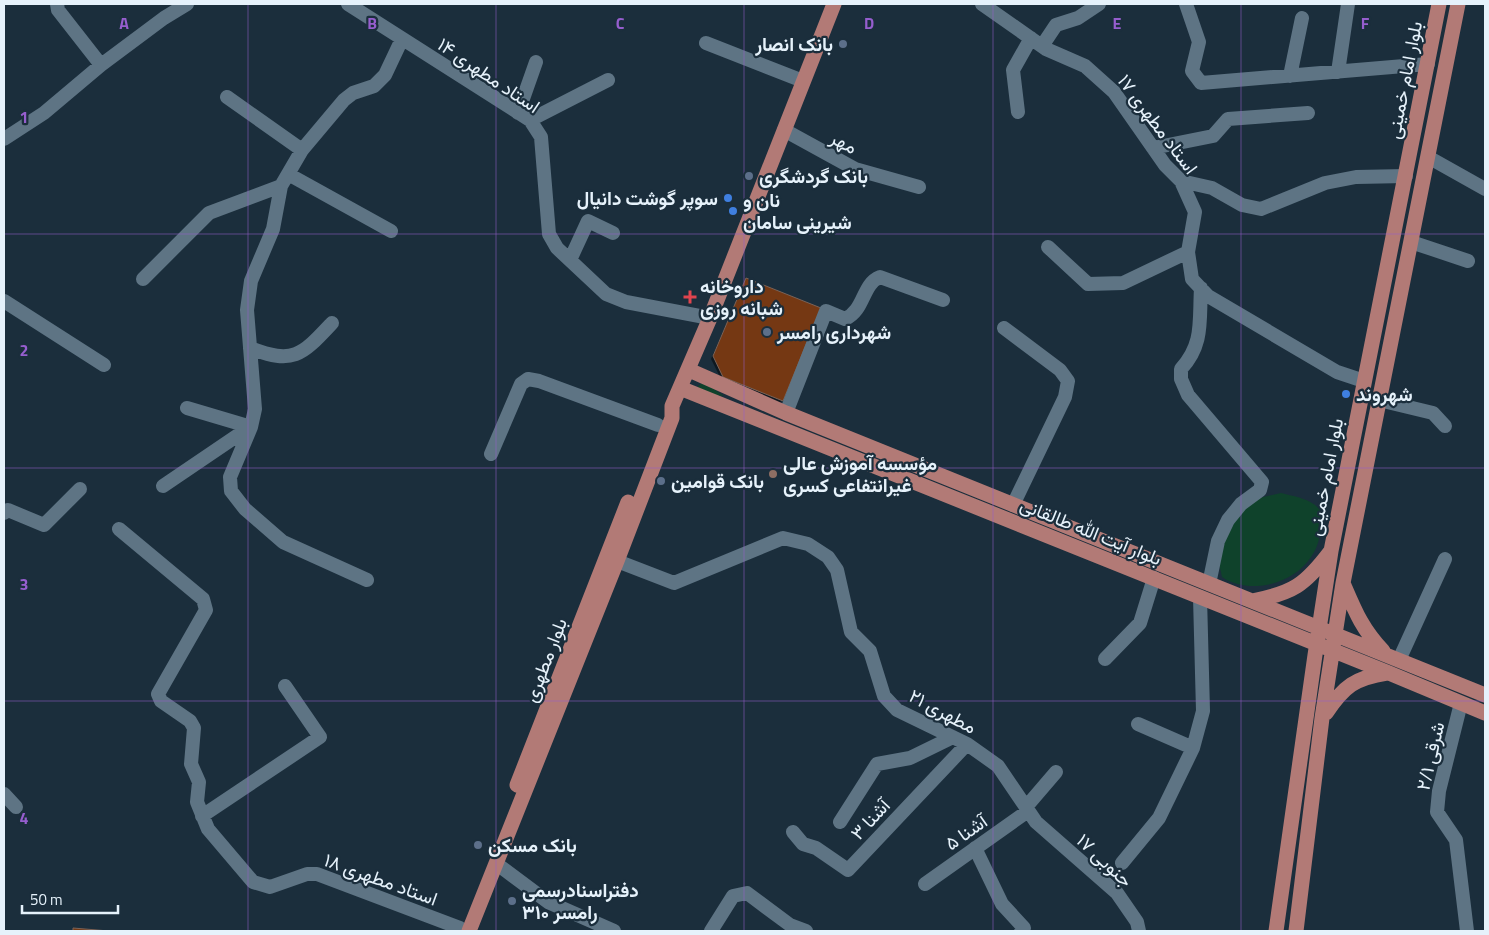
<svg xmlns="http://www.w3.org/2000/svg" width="1489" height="935" font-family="'Titillium Web',Vazirmatn,sans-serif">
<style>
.green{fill:#0f422b}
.shadow{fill:#0007}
.building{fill:#753813;stroke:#7b6358}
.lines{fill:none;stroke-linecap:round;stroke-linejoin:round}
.minor{stroke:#5e7484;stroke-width:14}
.major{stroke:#b27a76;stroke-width:15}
.grid{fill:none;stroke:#965ece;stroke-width:1;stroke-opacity:0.55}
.service-dot{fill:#5c6f8a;stroke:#1b2e3c;stroke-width:2}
.shop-dot{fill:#3f7fe0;stroke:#1b2e3c;stroke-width:2}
.health-dot{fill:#e0444e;stroke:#1b2e3c;stroke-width:2}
.education-dot{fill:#8d6e63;stroke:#1b2e3c;stroke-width:2}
.labels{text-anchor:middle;stroke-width:4.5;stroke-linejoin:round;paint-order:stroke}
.poi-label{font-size:19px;font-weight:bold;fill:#e6f2fb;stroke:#1b2e3c;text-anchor:start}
.street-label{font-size:19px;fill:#e6f2fb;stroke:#1b2e3c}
.grid-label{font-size:16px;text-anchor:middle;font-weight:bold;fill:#965ece;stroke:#1b2e3c;stroke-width:4.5;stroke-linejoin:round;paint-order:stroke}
</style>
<rect width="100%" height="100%" fill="#1b2e3c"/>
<path class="green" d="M 702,383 L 705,383 L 724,396 L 701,393 L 698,386 Z
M 1281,493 C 1293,496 1312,499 1320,510 C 1324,516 1322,521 1321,528 C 1320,538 1317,549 1311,557 C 1293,585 1248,595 1222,577 L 1218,559 L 1225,531 L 1239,511 L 1255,499 Z"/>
<path class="shadow" d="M 746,279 L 782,400 L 780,403 L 721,379 L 711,359 Z"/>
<path class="building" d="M 746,278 L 821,308 L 783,401 L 723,377 L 713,356 Z
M 73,928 L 109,931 L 73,931 Z"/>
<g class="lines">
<path class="minor" d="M 57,4 L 58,10 L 101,65
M 348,4 L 530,120 L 541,137 L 549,234 L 557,248 L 606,294 L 626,302 L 710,318
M 982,4 L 1046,49 L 1085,66 L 1114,92 L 1165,165 L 1181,181 L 1195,212 L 1188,252 L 1192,279 L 1208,296 L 1337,372 L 1364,381
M 1186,4 L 1199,42 L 1192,71 L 1201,83 L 1428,64
M 706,43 L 803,81
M 1042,46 L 1056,25 L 1078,18 L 1099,4
M 1338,72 L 1348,4
M 1290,76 L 1302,18
M 227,97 L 302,150
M 1018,112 L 1013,70 L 1031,38
M 518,113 L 536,62
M 530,120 L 608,80
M 784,130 L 855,169 L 919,187
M 4,139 L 44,113 L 101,65 L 164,18 L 187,4
M 1153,148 L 1213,136 L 1228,119 L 1308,113
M 1428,157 L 1485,189
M 288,174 L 391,231
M 1181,181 L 1212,188 L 1242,205 L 1261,209 L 1325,183 L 1356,177 L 1406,176
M 281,186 L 273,229 L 251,281 L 247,310 L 255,409 L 251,427 L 230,477 L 231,491 L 245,509 L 283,542 L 367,580
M 1411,242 L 1468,261
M 1048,247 L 1088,284 L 1123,283 L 1188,252
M 570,260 L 588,221 L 613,233
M 143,279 L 209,213 L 281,186 L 302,150 L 344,100 L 353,93 L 374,86 L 385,75 L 402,39
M 1201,288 C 1199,321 1204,344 1181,369 L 1181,379 L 1188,395 L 1262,482 L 1260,490 L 1241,504 L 1228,520 L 1218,541 L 1209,584
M 4,301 L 104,365
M 1004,328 L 1060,370 L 1068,381 L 1065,397 L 1013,505
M 250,348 C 294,365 302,355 332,323
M 1379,400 L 1433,413 L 1445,426
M 187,408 L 251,427
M 786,413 L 826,311 L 845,319 C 865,310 862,284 880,277 L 943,300
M 491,454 L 521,384 L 528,379 L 539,381 L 658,425
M 163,486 L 250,427
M 4,513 L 8,510 L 44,525 L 80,489
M 119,529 L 203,599 L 206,610 L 158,694 L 161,701 L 190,721 L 194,728 L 191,764 L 199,782 L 197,802 L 208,829 L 253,882 L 270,887 L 307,874 L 317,874 L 460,928
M 617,561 L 674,583 L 783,538 L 808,544 L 828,557 L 837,570 L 851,632 L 870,651 L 884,696 L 897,710 L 967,744 L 998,766 L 1036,822 L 1117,893 L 1137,922 L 1139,931
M 1105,659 L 1140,623 L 1154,578
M 1399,660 L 1445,559
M 1461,703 L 1439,791 L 1437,812 L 1456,840 L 1467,931
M 1138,724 L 1193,748
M 4,794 L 16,807
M 1026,807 L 1056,772
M 202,816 L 320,737 L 285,686
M 840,822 L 877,764 L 910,758 L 953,737
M 793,832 L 803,844 L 816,848 L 848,870 L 967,744
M 975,848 L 1002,904 L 1024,928 L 1021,931
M 1122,863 L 1159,818 L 1193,748 L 1203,711 L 1200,597
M 497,864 L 548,902 L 614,931
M 925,884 L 1028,811
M 711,931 L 733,896 L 747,893 L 790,925 L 806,931"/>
<path class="major" d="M 689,370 L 786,413 L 1485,695
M 680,388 L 1389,673 L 1485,713
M 1343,583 C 1355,611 1362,629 1383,651
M 1252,601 C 1293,593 1305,585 1330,552
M 1326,713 C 1344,686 1355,678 1387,673
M 517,785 L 628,502
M 469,931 L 617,561 L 672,418 L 672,406 L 710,318 L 834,4
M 1276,931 L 1315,655 L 1331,551 L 1439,4
M 1296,931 L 1322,718 L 1343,583 L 1458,4"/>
</g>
<path class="grid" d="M 248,4 L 248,931M 496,4 L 496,931M 744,4 L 744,931M 993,4 L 993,931M 1241,4 L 1241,931M 4,234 L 1485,234M 4,468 L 1485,468M 4,701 L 1485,701"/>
<g class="service-dot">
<circle cx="843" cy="44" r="5"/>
<circle cx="749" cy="176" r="5"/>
<circle cx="767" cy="332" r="5"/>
<circle cx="661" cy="481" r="5"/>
<circle cx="478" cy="845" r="5"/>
<circle cx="512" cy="901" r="5"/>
</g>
<g class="shop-dot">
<circle cx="728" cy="198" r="5"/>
<circle cx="733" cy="211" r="5"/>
<circle cx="1346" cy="394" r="5"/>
</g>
<path class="health-dot" d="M687.5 289.5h5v5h5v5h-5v5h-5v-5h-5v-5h5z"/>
<circle class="education-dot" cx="773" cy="474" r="5"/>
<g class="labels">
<g class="poi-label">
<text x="833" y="51" text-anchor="end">بانک انصار</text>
<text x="759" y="183">بانک گردشگری</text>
<text x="718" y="205" text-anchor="end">سوپر گوشت دانیال</text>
<text x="743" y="207">نان و<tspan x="743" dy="22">شیرینی سامان</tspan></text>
<text x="700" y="293">داروخانه<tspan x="700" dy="22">شبانه روزی</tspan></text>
<text x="777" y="339">شهرداری رامسر</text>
<text x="1356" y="401">شهروند</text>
<text x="783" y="470">مؤسسه آموزش عالی<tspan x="783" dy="22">غیرانتفاعی کسری</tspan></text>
<text x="671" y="488">بانک قوامین</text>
<text x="488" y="852">بانک مسکن</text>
<text x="522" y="897">دفتراسنادرسمی<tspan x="522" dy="22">۳۱۰ رامسر</tspan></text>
</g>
<g class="street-label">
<text transform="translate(489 75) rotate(34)" y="7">استاد مطهری ۱۴</text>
<text transform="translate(1404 80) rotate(-79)" y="7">بلوار امام خمینی</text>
<text transform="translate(1158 124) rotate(53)" y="7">استاد مطهری ۱۷</text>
<text transform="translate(844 142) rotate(28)" y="7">مهر</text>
<text transform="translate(1325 477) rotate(-79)" y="7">بلوار امام خمینی</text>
<text transform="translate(1091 531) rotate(22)" y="7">بلوار آیت الله طالقانی</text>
<text transform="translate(545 660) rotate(-69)" y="7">بلوار مطهری</text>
<text transform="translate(943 711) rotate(28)" y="7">مطهری ۲۱</text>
<text transform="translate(1430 756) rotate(-77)" y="7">شرقی ۲/۱</text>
<text transform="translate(870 819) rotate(-47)" y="7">آشنا ۳</text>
<text transform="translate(966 832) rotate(-35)" y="7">آشنا ۵</text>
<text transform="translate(1105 860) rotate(43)" y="7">جنوبی ۱۷</text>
<text transform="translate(381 879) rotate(20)" y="7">استاد مطهری ۱۸</text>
</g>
</g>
<g class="grid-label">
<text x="124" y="29">A</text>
<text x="372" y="29">B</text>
<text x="620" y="29">C</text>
<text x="869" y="29">D</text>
<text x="1117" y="29">E</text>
<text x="1365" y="29">F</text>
<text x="24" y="123">1</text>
<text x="24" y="356">2</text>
<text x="24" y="590">3</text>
<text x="24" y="824">4</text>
</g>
<rect width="1489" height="935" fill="none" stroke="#e6f2fb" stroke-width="10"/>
<path d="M22 905v8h96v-8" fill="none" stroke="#e6f2fb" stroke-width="2.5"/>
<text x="30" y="905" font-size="15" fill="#e6f2fb" stroke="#1b2e3c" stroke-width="4" paint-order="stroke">50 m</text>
</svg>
